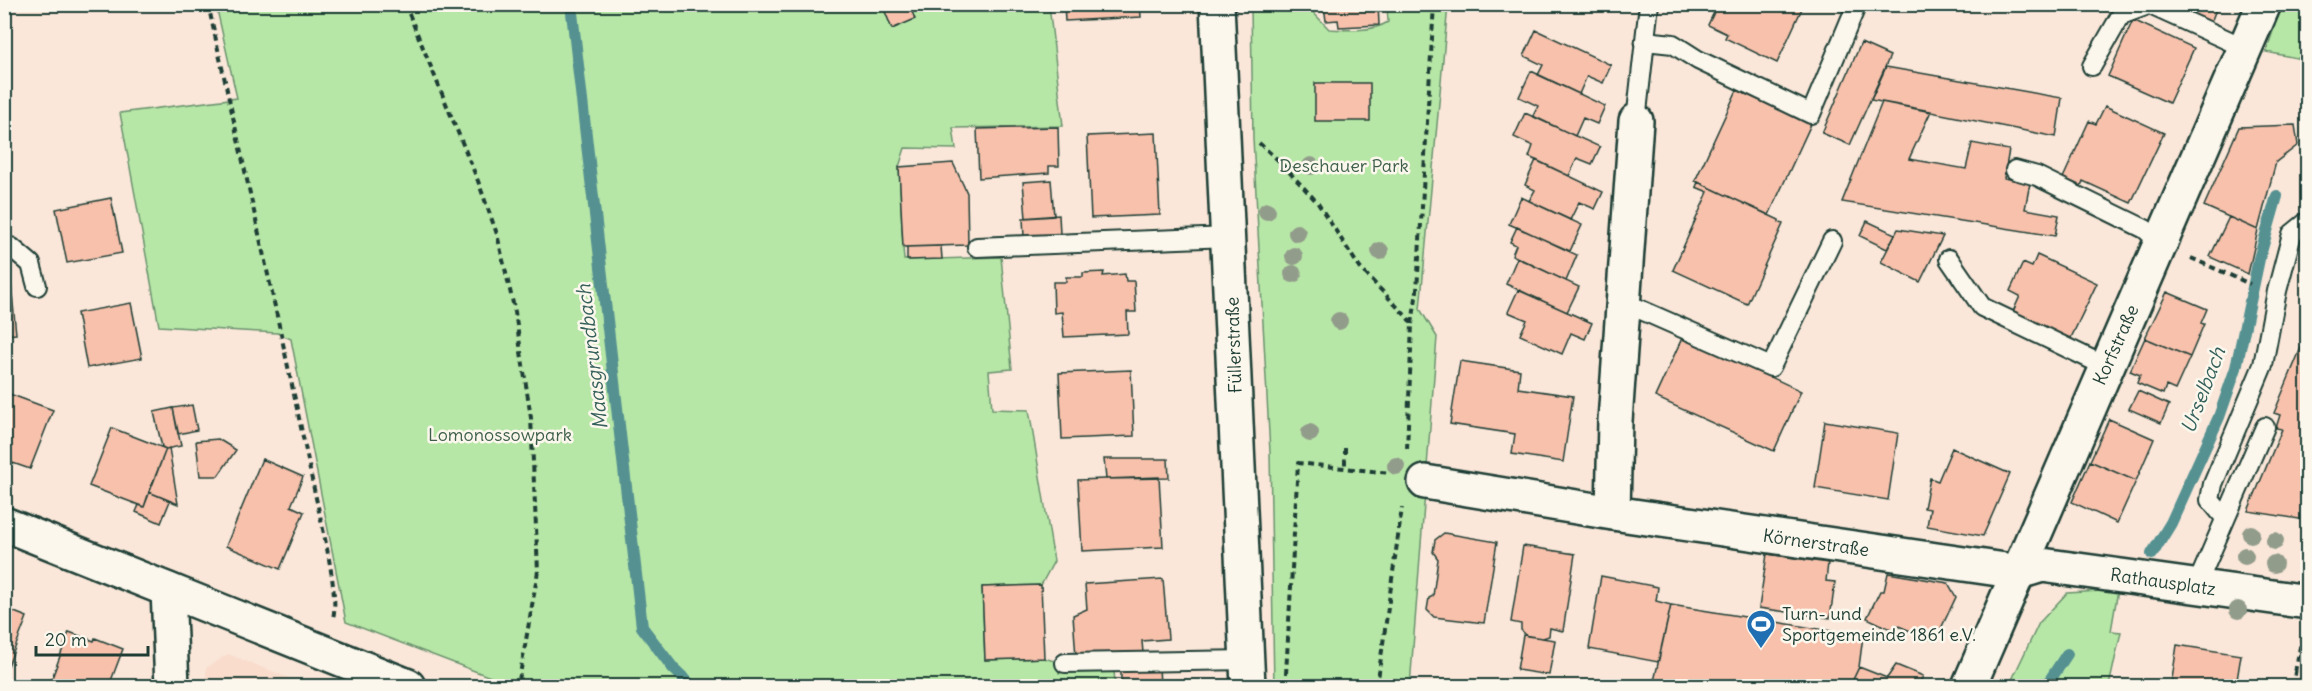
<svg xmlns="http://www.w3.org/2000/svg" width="2312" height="691" font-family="Delius,sans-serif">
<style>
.built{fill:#f9dccc}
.green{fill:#b7e7a7;stroke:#6b926e;stroke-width:1.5}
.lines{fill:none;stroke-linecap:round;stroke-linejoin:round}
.stream{stroke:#549191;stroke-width:12}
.building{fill:#f8c1ac;stroke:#1f3d34;stroke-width:1.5}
.lane-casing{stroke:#1f3d34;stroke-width:22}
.street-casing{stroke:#1f3d34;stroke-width:38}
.secondary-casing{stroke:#1f3d34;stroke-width:38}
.path{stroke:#1f3d34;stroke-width:4;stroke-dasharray:6 4.5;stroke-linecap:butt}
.lane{stroke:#fbf7ec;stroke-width:18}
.street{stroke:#fbf7ec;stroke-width:33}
.secondary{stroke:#fbf7ec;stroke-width:33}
.tree{fill:#929c8b}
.labels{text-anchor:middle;stroke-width:5;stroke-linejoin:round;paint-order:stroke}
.park-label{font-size:18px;fill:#3d5f4b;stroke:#fbf7ec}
.street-label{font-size:18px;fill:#1f3d34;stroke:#fbf7ec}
.poi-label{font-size:18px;fill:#1f3d34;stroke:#fbf7ec;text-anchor:start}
.water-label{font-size:20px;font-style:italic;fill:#35605b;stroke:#fbf7ec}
</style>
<rect width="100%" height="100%" fill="#fae7d9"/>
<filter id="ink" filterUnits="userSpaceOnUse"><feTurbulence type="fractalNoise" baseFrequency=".0167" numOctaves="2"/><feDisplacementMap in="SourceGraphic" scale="12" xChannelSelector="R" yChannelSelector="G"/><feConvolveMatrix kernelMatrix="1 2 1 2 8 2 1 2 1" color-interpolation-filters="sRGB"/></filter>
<g filter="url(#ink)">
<path class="built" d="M 228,654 L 297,681 L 305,686 L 206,686 L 206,668 Z"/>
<path class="green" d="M 2282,4 L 2307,5 L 2307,33 L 2302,59 L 2266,52 Z
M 216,5 L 1049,5 L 1063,126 L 953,128 L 956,149 L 905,148 L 899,167 L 903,247 L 904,260 L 1001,257 L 1012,369 L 989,371 L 992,409 L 1029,410 L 1054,561 L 1041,585 L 982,587 L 985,660 L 1044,658 L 1058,662 L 1059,673 L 1114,669 L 1115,686 L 514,686 L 346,622 L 291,339 L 277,333 L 159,326 L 120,113 L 237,98 Z
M 1251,5 L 1306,5 L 1329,29 C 1348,30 1372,32 1388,22 L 1387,5 L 1448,5 L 1420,309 L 1437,337 L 1410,686 L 1274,686 L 1270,452 L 1253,138 Z
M 2118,590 L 2111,631 L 2121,632 L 2109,686 L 2009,686 L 2039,623 L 2067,593 Z"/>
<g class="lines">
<path class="stream" d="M 571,4 L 642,627 L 673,668 L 692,686
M 2152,554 L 2171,523 L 2219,417 L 2236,368 L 2259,259 L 2277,196
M 2046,686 L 2067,654"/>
</g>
<path class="building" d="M 882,4 L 909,4 L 915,19 L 892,29 Z
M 1064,4 L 1140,4 L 1141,17 L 1065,21 Z
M 1316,4 L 1378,4 L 1379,25 L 1339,27 L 1338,20 L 1326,21 L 1325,13 Z
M 1718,4 L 1804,4 L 1777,63 L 1725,38 L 1727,34 L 1708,25 Z
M 2166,4 L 2218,4 L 2210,25 Z
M 2133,20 L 2194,48 L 2169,103 L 2108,76 Z
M 1536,30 L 1611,65 L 1603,83 L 1587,76 L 1579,94 L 1538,75 L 1543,65 L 1524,56 Z
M 1861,43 L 1890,56 L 1850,145 L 1822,133 Z
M 1886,67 L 2062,98 L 2056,137 L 1871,100 Z
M 1531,71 L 1605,106 L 1597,124 L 1583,118 L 1575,136 L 1533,116 L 1538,106 L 1519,97 Z
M 1315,83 L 1370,83 L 1370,121 L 1315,121 Z
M 1737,90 L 1811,124 L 1769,215 L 1695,181 Z
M 1882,102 L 1931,111 L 1909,159 L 1966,169 L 1972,143 L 2009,150 L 2004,178 L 2030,183 L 2025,209 L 2059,215 L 2055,236 L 1842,202 Z
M 2105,106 L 2164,133 L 2131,203 L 2083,181 L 2081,186 L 2063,178 L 2089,121 L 2096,124 Z
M 1525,113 L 1600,147 L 1592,164 L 1577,158 L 1569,176 L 1529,157 L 1533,146 L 1514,137 Z
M 2295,125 L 2298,145 L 2276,162 L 2258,230 L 2204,206 L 2239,127 Z
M 1058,127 L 1059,166 L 1049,166 L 1049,173 L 979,178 L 977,129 Z
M 1156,133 L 1160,215 L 1091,218 L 1087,136 Z
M 1536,160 L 1603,192 L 1595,209 L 1579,202 L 1570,220 L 1529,201 L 1535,190 L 1525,185 Z
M 953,163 L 967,193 L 968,245 L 903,247 L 899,167 Z
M 1051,180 L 1054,216 L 1026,218 L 1023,182 Z
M 1698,182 L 1779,220 L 1779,222 L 1783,224 L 1747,304 L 1673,270 L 1708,192 L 1696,187 Z
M 1521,197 L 1582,225 L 1570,251 L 1509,224 Z
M 111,198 L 122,253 L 67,263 L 56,209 Z
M 1059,215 L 1060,234 L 1024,237 L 1023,218 Z
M 2229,217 L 2258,230 L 2248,274 L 2210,257 Z
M 1867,221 L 1895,234 L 1887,249 L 1860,236 Z
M 1517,227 L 1577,255 L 1566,281 L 1512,255 L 1516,245 L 1510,242 Z
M 1898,229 L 1943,236 L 1920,282 L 1881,262 Z
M 941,246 L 942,259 L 907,260 L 907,247 Z
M 2037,255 L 2097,283 L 2069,342 L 2011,316 L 2020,296 L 2010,291 L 2023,263 L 2032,267 Z
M 1517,258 L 1579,287 L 1567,312 L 1506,284 Z
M 10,272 L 16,334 L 4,335 L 4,273 Z
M 1104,272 L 1103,276 L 1125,274 L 1126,281 L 1134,281 L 1136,312 L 1127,312 L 1128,334 L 1064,337 L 1062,312 L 1054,313 L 1053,282 L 1066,282 L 1066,277 L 1083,277 L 1083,273 Z
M 1518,290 L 1592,323 L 1585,339 L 1571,333 L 1562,354 L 1520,335 L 1527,320 L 1508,312 Z
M 2167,292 L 2207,309 L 2201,323 L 2204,324 L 2190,357 L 2145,338 Z
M 131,303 L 142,358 L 87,368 L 77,313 Z
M 2308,331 L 2308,525 L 2305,525 L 2306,520 L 2248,511 L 2282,429 L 2276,428 L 2280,415 L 2274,413 Z
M 1683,336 L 1801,391 L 1774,451 L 1655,397 Z
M 2145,338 L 2190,357 L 2175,390 L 2166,386 L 2163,394 L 2137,383 L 2140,375 L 2130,371 Z
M 1460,361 L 1520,370 L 1518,388 L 1573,396 L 1563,462 L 1512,454 L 1515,434 L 1450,424 Z
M 1131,370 L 1134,436 L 1062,439 L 1059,373 Z
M 2138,391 L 2169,405 L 2161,423 L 2129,409 Z
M 4,392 L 53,410 L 30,469 L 4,460 Z
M 192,405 L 197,430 L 178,434 L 173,408 Z
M 173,408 L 181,446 L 166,449 L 162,447 L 154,412 Z
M 2109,419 L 2154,439 L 2136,481 L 2090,461 Z
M 1825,421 L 1898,433 L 1888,500 L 1815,488 Z
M 112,428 L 166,449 L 144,507 L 89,486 Z
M 218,439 L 236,450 L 218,476 L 200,476 L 196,441 Z
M 169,448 L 178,504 L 149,492 L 166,449 Z
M 1952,448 L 2010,474 L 1983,536 L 1927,526 L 1930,509 L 1924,508 L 1930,478 L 1938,481 Z
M 262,459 L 303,477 L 291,506 L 304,512 L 280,569 L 226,546 Z
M 1104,459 L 1168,459 L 1169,478 L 1106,479 Z
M 2090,461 L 2136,481 L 2117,523 L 2072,502 Z
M 1159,477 L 1163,547 L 1082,551 L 1078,480 Z
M 149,492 L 170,501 L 161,523 L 136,512 L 139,505 L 144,507 Z
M 1444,533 L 1497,542 L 1484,623 L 1434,617 L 1427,610 L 1429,598 L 1433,596 L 1438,559 L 1433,552 L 1435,540 Z
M 1523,546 L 1575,554 L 1563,631 L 1550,628 L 1549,636 L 1543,638 L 1527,636 L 1521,630 L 1521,624 L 1511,622 Z
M 1767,554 L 1828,563 L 1826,581 L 1835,582 L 1830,618 L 1759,608 Z
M 1888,573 L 1948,583 L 1956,597 L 1935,641 L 1896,625 L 1893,630 L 1867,618 L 1880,591 L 1884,591 Z
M 1601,576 L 1658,587 L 1656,601 L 1671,605 L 1658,662 L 1589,649 Z
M 1163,579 L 1168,639 L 1142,641 L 1143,653 L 1076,657 L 1073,615 L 1087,609 L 1085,584 Z
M 1041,585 L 1044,658 L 985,660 L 982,587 Z
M 1671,605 L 1863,636 L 1859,667 L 1850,686 L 1653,686 Z
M 4,608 L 27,617 L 4,676 Z
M 69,632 L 94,641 L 95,638 L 123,649 L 109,686 L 49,686 Z
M 1523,635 L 1555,640 L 1549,675 L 1517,670 Z
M 2177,645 L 2241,655 L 2236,686 L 2171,686 Z
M 1896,665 L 1923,676 L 1918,686 L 1850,686 L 1859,667 L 1887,678 Z
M 1159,666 L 1160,686 L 1121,686 L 1121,668 Z"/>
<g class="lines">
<g class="lane-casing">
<path id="lane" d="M 2148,4 L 2245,48
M 1645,41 L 1673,44 L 1698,60 L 1811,114 L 1857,4
M 2092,66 L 2121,15 L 2148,5
M 1636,121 L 1649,4
M 2015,170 L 2037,176 L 2145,229 L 2161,244
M 977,247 L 1229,237
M 4,248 L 11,247 L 31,264 L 37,286
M 1949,259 L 1982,307 L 2107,367
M 1623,302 L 1771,367 L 1832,241
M 2225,518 L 2210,500 L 2213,484 L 2263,365 L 2277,291 L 2292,234 L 2308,221
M 2196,587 L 2265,427
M 1065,663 L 1249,660"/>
</g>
<g class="street-casing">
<path id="street" d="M 1425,482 L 1613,513 L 2019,572 L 2042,565 L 2308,602
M 1613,513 L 1615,421 L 1636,121
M 168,590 L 172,686
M 1969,686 L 2264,4"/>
</g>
<g class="secondary-casing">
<path id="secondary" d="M 1217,4 L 1248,686
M 4,524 L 408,686"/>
</g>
<path class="path" d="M 208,4 C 243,163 279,321 312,480 C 318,509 340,593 333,618
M 405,4 L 478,181 L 497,234 L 515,312 L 531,418 L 538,571 L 518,686
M 1259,143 L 1278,160 L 1317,202 L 1360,268 L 1407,317 L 1412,324 L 1407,450
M 2191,258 L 2250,284
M 1412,324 L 1417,291 L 1434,4
M 1345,448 L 1345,467
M 2298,656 L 2308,658
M 2295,672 L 2302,637
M 1286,674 L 1298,463 L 1390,473
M 1377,686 L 1402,508
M 2293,686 L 2295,672 L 2308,674"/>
<use href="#lane" class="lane"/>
<use href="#street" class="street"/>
<use href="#secondary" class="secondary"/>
</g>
<g class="tree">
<circle cx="1311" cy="166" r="9"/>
<circle cx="1267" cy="211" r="9"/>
<circle cx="1297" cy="233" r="9"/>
<circle cx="1380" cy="251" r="9"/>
<circle cx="1294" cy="256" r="9"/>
<circle cx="1293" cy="274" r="9"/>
<circle cx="1339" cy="321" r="9"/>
<circle cx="1310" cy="433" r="9"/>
<circle cx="1396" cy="466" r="9"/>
<circle cx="2251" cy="534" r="9"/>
<circle cx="2275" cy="541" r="9"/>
<circle cx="2245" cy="556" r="9"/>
<circle cx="2274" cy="564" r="9"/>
<circle cx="2238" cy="610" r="9"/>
</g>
</g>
<defs>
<g id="stadium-pin" transform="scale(1.5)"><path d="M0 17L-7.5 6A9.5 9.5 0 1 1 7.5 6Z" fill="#1f6fb2" stroke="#fbf7ec"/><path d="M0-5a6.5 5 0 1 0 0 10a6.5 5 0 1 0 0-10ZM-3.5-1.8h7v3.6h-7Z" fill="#fff"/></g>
</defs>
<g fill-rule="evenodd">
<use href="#stadium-pin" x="1761" y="624"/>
</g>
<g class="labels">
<g class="park-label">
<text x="1344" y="172">Deschauer Park</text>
<text x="500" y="441">Lomonossowpark</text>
</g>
<g class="street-label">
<text transform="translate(1234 345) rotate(-92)" y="6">Füllerstraße</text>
<text transform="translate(2116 345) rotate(-66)" y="6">Korfstraße</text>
<text transform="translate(1816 543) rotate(8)" y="6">Körnerstraße</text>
<text transform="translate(2163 582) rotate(8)" y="6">Rathausplatz</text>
</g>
<g class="poi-label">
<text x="1782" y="620">Turn- und<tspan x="1782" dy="21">Sportgemeinde 1861 e.V.</tspan></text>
</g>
<g class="water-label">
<text transform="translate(592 357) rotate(-97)" y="7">Maasgrundbach</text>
<text transform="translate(2203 390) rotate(-69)" y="7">Urselbach</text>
</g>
</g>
<rect width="2312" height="691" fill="none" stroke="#fbf7ec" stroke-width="24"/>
<rect x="12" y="12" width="2288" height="667" fill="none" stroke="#1f3d34" stroke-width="2" filter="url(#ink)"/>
<path d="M36 646v9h112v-9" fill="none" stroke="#1f3d34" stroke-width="3"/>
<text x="45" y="646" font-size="18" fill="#1f3d34" stroke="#fbf7ec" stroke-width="4.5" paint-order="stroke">20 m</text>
</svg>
